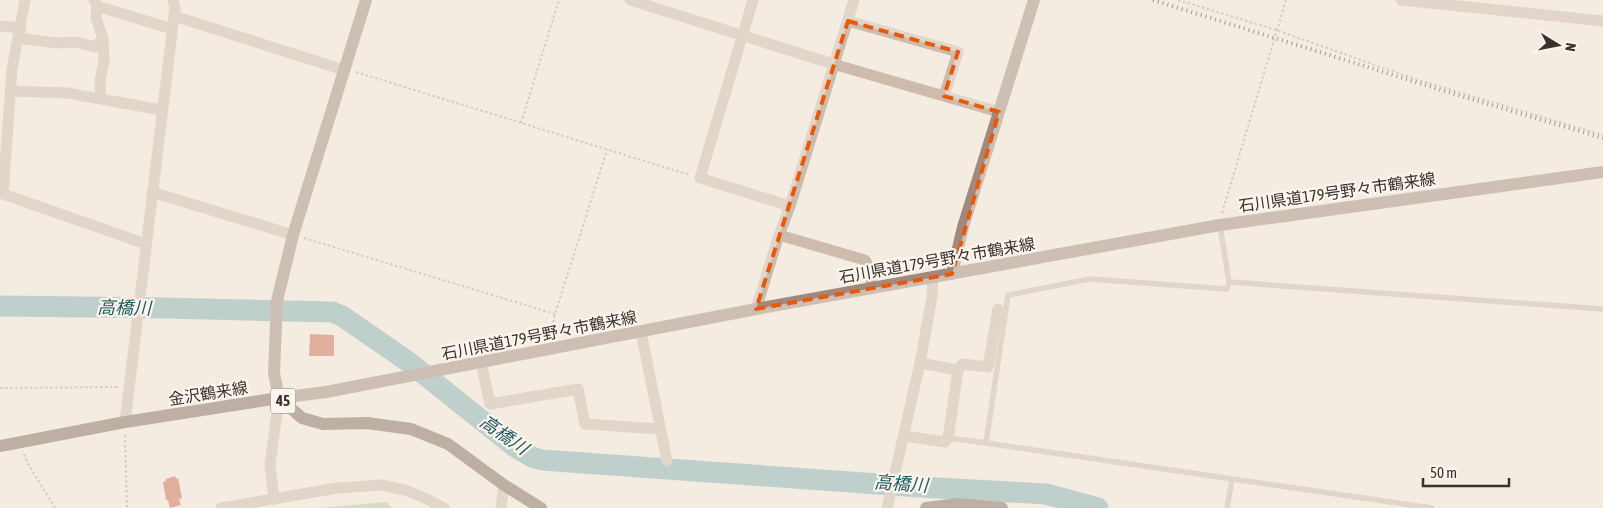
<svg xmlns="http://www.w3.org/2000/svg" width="1603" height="508" font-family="'Asap Condensed','Noto Sans JP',sans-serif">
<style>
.green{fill:#b8c4a0}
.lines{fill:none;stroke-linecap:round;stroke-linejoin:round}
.river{stroke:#7fb0b2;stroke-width:21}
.building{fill:#c8694b}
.path{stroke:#b9a596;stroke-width:2;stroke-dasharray:2.5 2.5;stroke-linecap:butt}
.lane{stroke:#cdbbac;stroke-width:5.5}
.street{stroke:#cdbbac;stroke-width:11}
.secondary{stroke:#a18a7d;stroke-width:12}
.primary{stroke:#7d675c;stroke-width:12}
.rail{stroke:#3b302b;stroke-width:4;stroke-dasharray:1 4;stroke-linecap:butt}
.marked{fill:none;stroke:#e8590c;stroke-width:4;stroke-dasharray:10 6;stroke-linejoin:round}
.labels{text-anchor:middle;stroke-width:4.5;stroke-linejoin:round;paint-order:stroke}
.shield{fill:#fbf5ee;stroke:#756b66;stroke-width:1}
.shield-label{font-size:15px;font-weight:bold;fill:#3b302b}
.street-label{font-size:16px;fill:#3b302b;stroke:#fbf5ee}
.water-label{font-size:18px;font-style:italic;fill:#1f5a5e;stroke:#fbf5ee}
</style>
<rect width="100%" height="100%" fill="#f4ebe1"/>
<path class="green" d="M 386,502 L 392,508 L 321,508 Z"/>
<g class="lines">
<path class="river" d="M 0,306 L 165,308 L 332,312 L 342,316 L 410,363 L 515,447 L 532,457 L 542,460 L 920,487 L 1046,494 L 1098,508"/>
</g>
<path class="building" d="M 310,334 L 334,335 L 334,356 L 309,356 Z
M 175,476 L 176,479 L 178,478 L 182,498 L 179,499 L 181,505 L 170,508 L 168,500 L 166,500 L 163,482 L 166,481 L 166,479 Z"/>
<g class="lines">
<path class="path" d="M 1178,0 L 1276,30 L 1415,79 L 1603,135
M 356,72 L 690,175
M 521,123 L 559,0
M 1222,213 L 1286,0
M 304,238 L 555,314
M 550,337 L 555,314 L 607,150
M 0,388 L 118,387
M 125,435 L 127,508
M 24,454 L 27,462 L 55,508"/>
<path class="lane" d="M 1220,225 L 1229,282 L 1603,309
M 948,438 L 986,443 L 1008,295 L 1090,279 L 1227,289 L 1229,282
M 986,443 L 1432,508
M 1227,508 L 1232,480"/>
<path class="street" d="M 94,0 L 97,6 L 96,18 L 103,38 L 104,61 L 100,81 L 101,99
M 630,0 L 833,64 L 999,112
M 753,0 L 700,178 L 790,206
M 1401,0 L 1603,21
M 97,6 L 172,29
M 174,16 L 344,70
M 848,21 L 958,52 L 944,96
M 0,26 L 21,28
M 19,38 L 56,43 L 75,42 L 95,47 L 103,38
M 11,91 L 67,93 L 162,110
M 152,192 L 293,235
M 0,193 L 146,244
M 3,194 L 12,69 L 25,0
M 779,235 L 790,206 L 854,0
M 756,309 L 779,235 L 865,260 L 869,267 L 872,288
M 641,332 L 667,461
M 481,362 L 490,404 L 578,389 L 585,424 L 660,429
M 958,370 L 962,364 L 988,367 L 998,309
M 125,422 L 175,8 L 173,0
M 904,436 L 945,442 L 948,438 L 958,370 L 920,363
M 274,499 L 270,464 L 279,398
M 221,508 L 337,488 L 381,485 L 405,490 L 427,499 L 444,508
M 501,508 L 504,485
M 887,508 L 920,363 L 932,297 L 933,277"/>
<path class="secondary" d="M 366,0 L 293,235 L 277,301 L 274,373 L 279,398 L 326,392 L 756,309 L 1220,225 L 1603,172
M 952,274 L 963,227 L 1034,0"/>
<path class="primary" d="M 0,446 L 125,422 L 279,398 L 302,418 L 323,424 L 367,423 L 411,429 L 448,444 L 504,485 L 541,508
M 926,508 L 958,504 L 1002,508"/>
<path class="rail" d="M 1153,0 L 1441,90 L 1603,138"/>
</g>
<path d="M0 0H1603V508H0ZM 848,21 L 958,52 L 944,96 L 999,112 L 952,274 L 756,309 Z" fill="#f4ebe1" fill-opacity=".55" fill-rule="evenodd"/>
<path class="marked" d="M 848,21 L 958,52 L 944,96 L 999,112 L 952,274 L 756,309 Z"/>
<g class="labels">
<rect class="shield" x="270.5" y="388.5" width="25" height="25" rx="4"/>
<g class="shield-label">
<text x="283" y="406">45</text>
</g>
<g class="street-label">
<text transform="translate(1337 192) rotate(-8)" y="6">石川県道179号野々市鶴来線</text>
<text transform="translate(937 260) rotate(-10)" y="6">石川県道179号野々市鶴来線</text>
<text transform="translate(539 335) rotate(-11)" y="6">石川県道179号野々市鶴来線</text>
<text transform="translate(208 393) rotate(-9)" y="6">金沢鶴来線</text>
</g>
<g class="water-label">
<text transform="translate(124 308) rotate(1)" y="6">高橋川</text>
<text transform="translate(504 435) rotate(35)" y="6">高橋川</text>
<text transform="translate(901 484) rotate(4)" y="6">高橋川</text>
</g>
</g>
<g transform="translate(1558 45) rotate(100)" stroke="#fbf5ee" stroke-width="4" paint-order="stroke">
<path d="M0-4L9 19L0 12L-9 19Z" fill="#3b302b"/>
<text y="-8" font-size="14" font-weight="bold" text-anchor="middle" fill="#3b302b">N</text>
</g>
<path d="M1423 478v8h86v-8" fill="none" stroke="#3b302b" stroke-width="2.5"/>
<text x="1430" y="478" font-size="15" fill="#3b302b" stroke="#fbf5ee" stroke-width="4" paint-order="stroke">50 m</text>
</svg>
